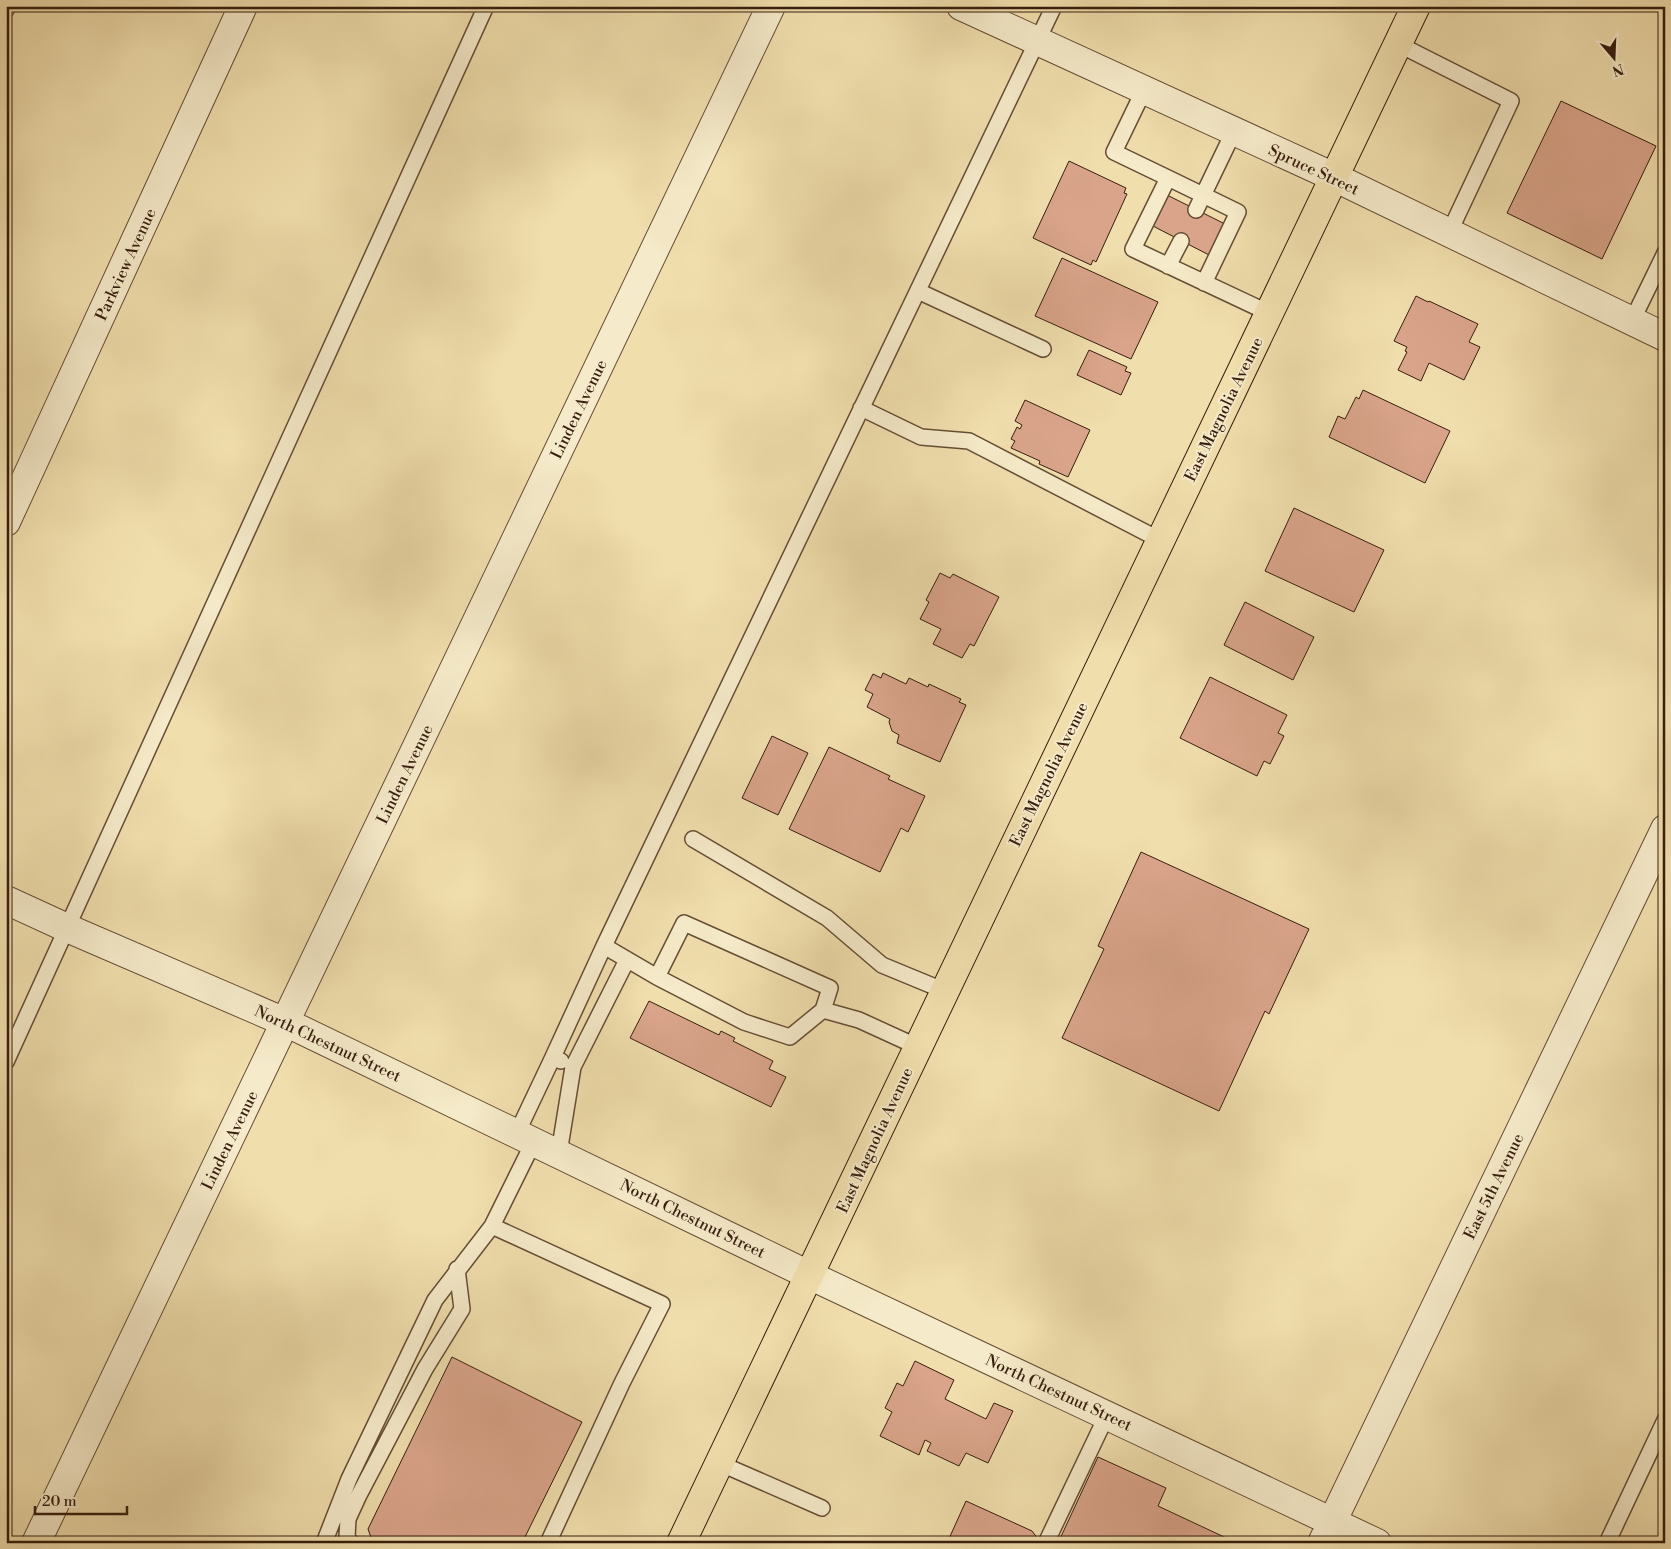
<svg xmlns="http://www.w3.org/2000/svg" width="1671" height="1549" font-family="'Libre Bodoni',serif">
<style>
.building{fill:#d9a48a;stroke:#371e0f}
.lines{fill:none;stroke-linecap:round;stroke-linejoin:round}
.service-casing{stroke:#654e36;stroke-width:18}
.minor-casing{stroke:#654e36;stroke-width:30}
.primary-casing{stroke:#371e0f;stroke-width:30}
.service{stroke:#f5eac9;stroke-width:15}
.minor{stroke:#f5eac9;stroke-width:28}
.primary{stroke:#f0deac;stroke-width:28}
.labels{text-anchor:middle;stroke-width:4;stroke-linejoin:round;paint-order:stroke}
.street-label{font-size:16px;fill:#371e0f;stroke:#f5eac9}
</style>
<rect width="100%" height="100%" fill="#f0deac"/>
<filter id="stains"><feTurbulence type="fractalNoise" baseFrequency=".004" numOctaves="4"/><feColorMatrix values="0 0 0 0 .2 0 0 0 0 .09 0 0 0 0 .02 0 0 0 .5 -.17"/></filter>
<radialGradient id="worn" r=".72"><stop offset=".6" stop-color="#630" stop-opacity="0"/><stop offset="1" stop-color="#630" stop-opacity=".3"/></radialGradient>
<path class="building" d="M 1561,101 L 1656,146 L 1602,259 L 1507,213 Z
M 1069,161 L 1126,188 L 1124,193 L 1127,194 L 1096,262 L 1093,260 L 1091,265 L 1033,238 Z
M 1167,195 L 1227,225 L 1211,256 L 1151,225 Z
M 1062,258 L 1158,302 L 1131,359 L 1035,316 Z
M 1416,296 L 1428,302 L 1429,301 L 1478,324 L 1469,342 L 1480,347 L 1464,380 L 1429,363 L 1421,381 L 1398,370 L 1407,352 L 1405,351 L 1407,347 L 1394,341 Z
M 1089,350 L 1127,367 L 1125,371 L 1131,373 L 1121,395 L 1077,375 Z
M 1363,390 L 1450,431 L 1425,483 L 1329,437 L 1338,416 L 1345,419 L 1356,397 L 1359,399 Z
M 1025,400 L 1090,430 L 1068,477 L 1039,464 L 1040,461 L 1011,448 L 1015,441 L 1011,439 L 1017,427 L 1020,429 L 1022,425 L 1015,421 Z
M 1294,508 L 1384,550 L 1354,612 L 1265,571 Z
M 940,573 L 950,578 L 953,574 L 999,597 L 974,646 L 970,644 L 962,658 L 933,644 L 941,629 L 920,619 L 929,602 L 926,600 Z
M 1245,602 L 1314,637 L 1293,680 L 1224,645 Z
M 883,673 L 906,684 L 909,678 L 928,687 L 929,684 L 961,699 L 959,702 L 966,705 L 940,762 L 897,743 L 899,735 L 892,731 L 889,722 L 890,719 L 867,707 L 873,694 L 865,690 L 873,674 L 881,678 Z
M 1210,677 L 1287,715 L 1278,733 L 1284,736 L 1270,764 L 1264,761 L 1257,776 L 1180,738 Z
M 772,736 L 808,753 L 778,815 L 742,798 Z
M 829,747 L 890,776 L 888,779 L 925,796 L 908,832 L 901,828 L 880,872 L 789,829 Z
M 1141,852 L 1309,929 L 1269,1014 L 1265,1011 L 1219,1111 L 1062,1038 L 1104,949 L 1098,946 Z
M 649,1001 L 719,1035 L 721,1031 L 735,1038 L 733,1041 L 773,1061 L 769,1069 L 786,1077 L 771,1107 L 630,1038 Z
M 452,1357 L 582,1422 L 522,1543 L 373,1543 L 368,1529 Z
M 915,1361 L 954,1380 L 945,1399 L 986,1419 L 994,1403 L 1013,1411 L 988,1463 L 966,1453 L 959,1466 L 927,1451 L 931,1443 L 925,1440 L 919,1455 L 880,1436 L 892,1412 L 885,1408 L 897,1383 L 903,1386 Z
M 1098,1457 L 1166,1488 L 1158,1506 L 1237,1543 L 1058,1543 Z
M 966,1501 L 1032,1531 L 1041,1543 L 947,1543 Z"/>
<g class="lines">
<g class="service-casing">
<path id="service" d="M 6,10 L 8,6
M 1398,44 L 1511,101 L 1449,233
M 1144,90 L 1114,152 L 1168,178
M 1196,210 L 1234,131
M 1168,266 L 1181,241
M 1204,283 L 1238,212 L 1168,178 L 1133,249 L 1269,313
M 918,291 L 1043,349
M 1632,321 L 1665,253
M 861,408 L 921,437 L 969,441 L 1160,540
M 693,839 L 827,918 L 882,965 L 945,991
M 604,946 L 1054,6
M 823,1010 L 859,1020 L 918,1047
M 553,1057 L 604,946 L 657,977 L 744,1022 L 790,1037 L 823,1010 L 830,988 L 684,923 L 657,977
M 6,1062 L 486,6
M 517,1133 L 553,1057 L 561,1061
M 534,1141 L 492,1226 L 662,1304 L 622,1383 L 548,1543
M 559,1153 L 573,1067 L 627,960
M 719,1463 L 822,1508
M 324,1543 L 349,1479 L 435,1300 L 492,1226
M 351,1543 L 347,1537 L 348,1519 L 359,1495 L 425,1369 L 462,1309 L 457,1269
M 1046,1543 L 1107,1415
M 1607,1543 L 1665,1420"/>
</g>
<g class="minor-casing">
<path id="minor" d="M 961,6 L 1334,177 L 1665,337
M 6,522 L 243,6
M 6,900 L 67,928 L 285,1022 L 809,1275 L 1377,1543
M 36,1543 L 771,6
M 1322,1543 L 1665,829"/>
</g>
<g class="primary-casing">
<path id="primary" d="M 681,1543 L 1416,6"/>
</g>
<use href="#service" class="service"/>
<use href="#minor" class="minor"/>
<use href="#primary" class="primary"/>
</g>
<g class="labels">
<g class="street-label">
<text transform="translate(1314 169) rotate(25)" y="6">Spruce Street</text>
<text transform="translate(125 264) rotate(-65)" y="6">Parkview Avenue</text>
<text transform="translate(578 409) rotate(-64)" y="6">Linden Avenue</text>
<text transform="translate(1223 409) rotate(-64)" y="6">East Magnolia Avenue</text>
<text transform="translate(404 774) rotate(-64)" y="6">Linden Avenue</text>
<text transform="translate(1048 774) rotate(-64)" y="6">East Magnolia Avenue</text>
<text transform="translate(328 1043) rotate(25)" y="6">North Chestnut Street</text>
<text transform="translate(229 1140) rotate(-64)" y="6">Linden Avenue</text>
<text transform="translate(874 1140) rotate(-65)" y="6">East Magnolia Avenue</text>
<text transform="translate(1493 1186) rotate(-64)" y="6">East 5th Avenue</text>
<text transform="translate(693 1218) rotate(26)" y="6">North Chestnut Street</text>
<text transform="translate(1059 1392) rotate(25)" y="6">North Chestnut Street</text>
</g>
</g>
<rect width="1671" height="1549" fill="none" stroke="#f0deac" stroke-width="25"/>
<rect x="8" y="8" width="1656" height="1534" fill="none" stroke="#371e0f" stroke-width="2.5"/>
<rect x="12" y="12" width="1646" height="1524" fill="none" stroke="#371e0f"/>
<g transform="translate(1614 58) rotate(161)" stroke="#f5eac9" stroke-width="4" paint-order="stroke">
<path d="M0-4L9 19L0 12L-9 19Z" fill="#371e0f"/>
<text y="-8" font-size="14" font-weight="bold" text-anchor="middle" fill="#371e0f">N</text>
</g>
<path d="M35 1506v8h92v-8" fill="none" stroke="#371e0f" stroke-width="2.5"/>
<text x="42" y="1506" font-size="15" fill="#371e0f" stroke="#f5eac9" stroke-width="4" paint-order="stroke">20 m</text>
<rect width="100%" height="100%" filter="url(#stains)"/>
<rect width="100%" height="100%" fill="url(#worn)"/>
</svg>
